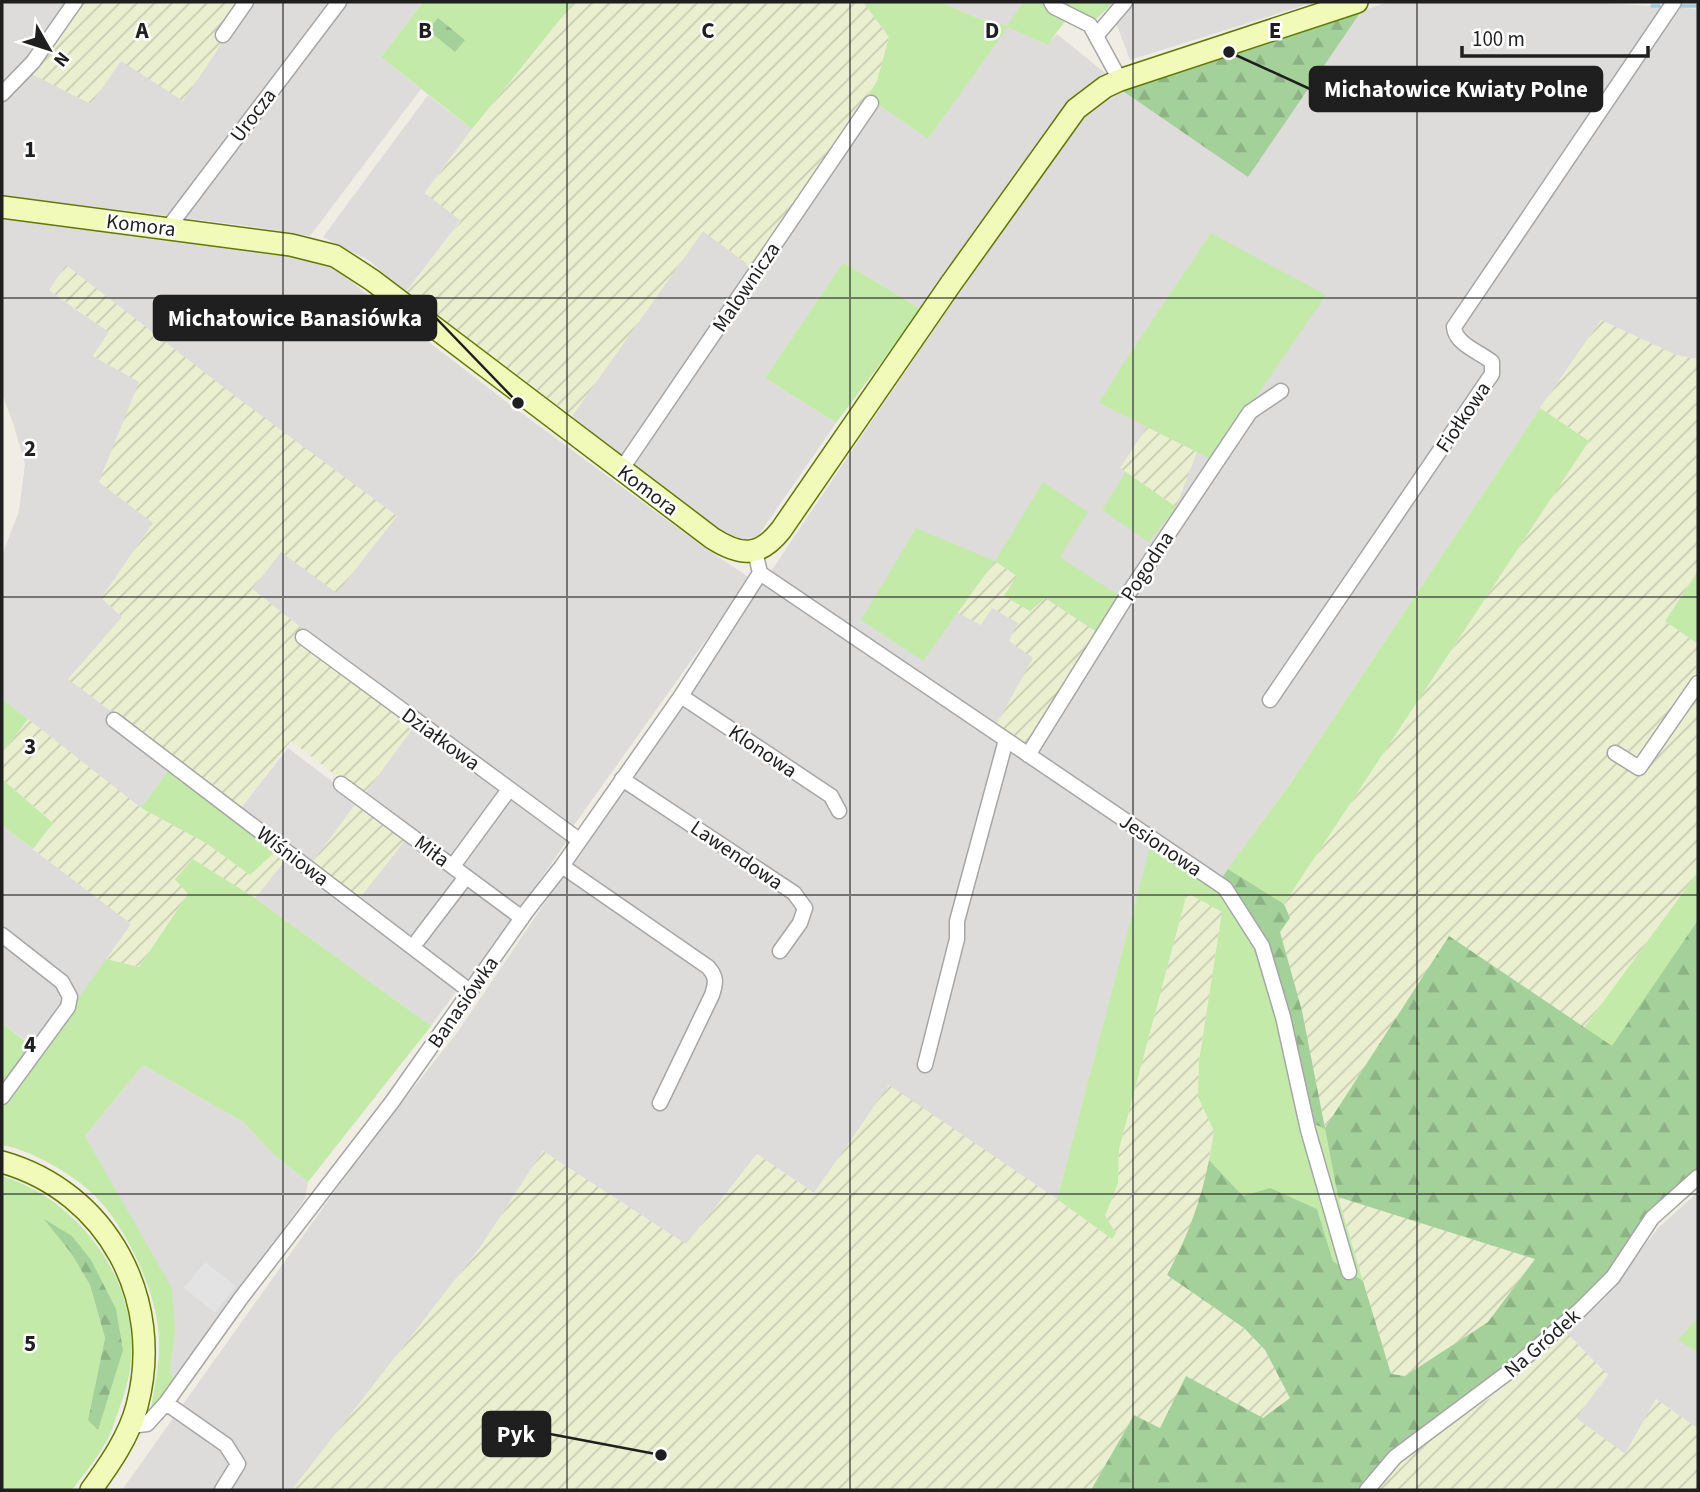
<svg xmlns="http://www.w3.org/2000/svg" width="1700" height="1492" font-family="'Source Sans 3',sans-serif">
<style>
.residential{fill:#dddcdb}
.farmland{fill:url(#farmland-furrows)}
.grass{fill:#c4eaaa;fill-rule:evenodd}
.forest{fill:url(#forest-firs)}
.parking{fill:#e3e3e3}
.lines{fill:none;stroke-linecap:round;stroke-linejoin:round}
.stream{stroke:#a4ccde;stroke-width:3.5}
.street-casing{stroke:#a6a6a6;stroke-width:17}
.secondary-casing{stroke:#617803;stroke-width:24}
.street{stroke:#fff;stroke-width:14}
.secondary{stroke:#f1fab8;stroke-width:21}
.grid{fill:none;stroke:#1f1f1f;stroke-width:2;stroke-opacity:0.55}
.labels{text-anchor:middle;stroke-width:5;stroke-linejoin:round;paint-order:stroke}
.street-label{font-size:21px;fill:#1f1f1f;stroke:#fff}
.grid-label{font-size:23px;text-anchor:middle;font-weight:bold;fill:#1f1f1f;stroke:#fff;stroke-width:5;stroke-linejoin:round;paint-order:stroke}
.leader{fill:none;stroke:#1f1f1f;stroke-width:2.5}
.callout-dot{fill:#1f1f1f;stroke:#fff;stroke-width:2.5}
.callout{fill:#1f1f1f;stroke:#1f1f1f;stroke-width:2.5}
.callout-label{font-size:23px;text-anchor:middle;font-weight:bold;fill:#fff}
</style>
<defs>
<pattern id="farmland-furrows" width="10" height="10" patternUnits="userSpaceOnUse" patternTransform="scale(1.75)"><rect width="10" height="10" fill="#eaefd0"/><path d="M-1 1l2-2M0 10L10 0M9 11l2-2" fill="none" stroke="#c8ccb2"/></pattern>
<pattern id="forest-firs" width="22" height="20" patternUnits="userSpaceOnUse" patternTransform="scale(1.75)"><rect width="22" height="20" fill="#a4d099"/><path d="M5 1l3.5 6h-7zM16 11l3.5 6h-7z" fill="#8db283"/></pattern>
</defs>
<rect width="100%" height="100%" fill="#f0ede5"/>
<path class="residential" d="M 2,2 L 71,2 L 31,58 L 2,85 Z
M 250,2 L 423,2 L 381,57 L 421,89 L 310,236 L 247,226 L 2,195 L 2,102 L 32,74 L 91,104 L 121,60 Z
M 941,2 L 1023,2 L 1008,26 L 1046,45 L 1057,34 L 1105,73 L 1071,98 L 1052,122 L 921,309 L 843,262 L 765,378 L 836,423 L 758,536 L 741,540 L 713,525 L 630,465 L 572,416 L 703,231 L 747,263 L 748,271 L 766,248 L 867,97 L 928,139 L 1007,27 L 980,19 Z
M 1132,2 L 1315,2 L 1130,60 L 1115,20 Z
M 1388,2 L 1591,2 L 1698,9 L 1698,359 L 1676,355 L 1601,320 L 1540,408 L 1289,785 L 1214,889 L 1150,847 L 1057,1199 L 889,1086 L 814,1193 L 757,1154 L 686,1245 L 543,1151 L 479,1249 L 292,1490 L 122,1490 L 357,1160 L 459,1030 L 575,858 L 634,776 L 857,443 L 1069,131 L 1100,103 L 1123,91 Z
M 428,95 L 472,129 L 425,192 L 461,220 L 405,293 L 370,261 L 323,237 Z
M 2,218 L 304,258 L 334,266 L 364,292 L 508,403 L 702,546 L 750,578 L 572,828 L 319,642 L 252,589 L 281,552 L 397,517 L 49,291 L 109,332 L 93,356 L 140,382 L 99,482 L 154,522 L 102,598 L 122,617 L 176,760 L 141,808 L 2,699 L 2,555 L 19,511 L 25,464 L 14,426 L 2,393 Z
M 415,725 L 567,837 L 567,841 L 522,906 L 516,905 L 363,796 Z
M 288,748 L 358,801 L 312,863 L 408,837 L 511,916 L 511,923 L 470,979 L 466,978 L 431,1026 L 255,898 L 293,850 L 240,809 Z
M 2,826 L 132,924 L 41,1052 L 2,1023 Z
M 143,1065 L 243,1122 L 271,1152 L 308,1182 L 305,1199 L 174,1378 L 170,1372 L 175,1332 L 85,1136 Z
M 1698,1192 L 1698,1317 L 1679,1340 L 1698,1353 L 1698,1429 L 1656,1399 L 1625,1454 L 1517,1375 L 1604,1299 L 1658,1228 Z"/>
<path class="farmland" d="M 84,2 L 250,2 L 183,101 L 121,61 L 91,104 L 32,74 Z
M 574,2 L 863,2 L 889,37 L 877,81 L 748,273 L 746,263 L 703,231 L 572,416 L 405,293 L 461,221 L 425,193 L 472,129 Z
M 66,265 L 235,396 L 397,516 L 337,593 L 281,552 L 252,589 L 303,629 L 297,638 L 415,725 L 363,796 L 291,741 L 240,809 L 68,679 L 122,617 L 101,598 L 153,523 L 99,482 L 139,382 L 93,356 L 109,332 L 49,290 Z
M 1601,320 L 1676,355 L 1698,359 L 1698,571 L 1665,621 L 1698,644 L 1698,872 L 1584,1028 L 1449,937 L 1325,1129 L 1302,1011 L 1280,932 L 1290,918 L 1284,904 L 1589,441 L 1540,408 Z
M 1147,427 L 1197,452 L 1176,507 L 1120,468 Z
M 995,561 L 1017,576 L 1004,596 L 1044,597 L 1097,632 L 1027,747 L 995,727 L 1033,658 L 1009,641 L 1018,623 L 992,608 L 981,625 L 956,612 Z
M 28,719 L 141,808 L 206,843 L 250,875 L 285,843 L 293,850 L 255,898 L 193,859 L 188,894 L 139,967 L 106,959 L 131,924 L 33,849 L 53,822 L 2,779 L 2,753 Z
M 358,801 L 408,837 L 359,899 L 311,864 Z
M 1187,893 L 1222,912 L 1199,1061 L 1198,1097 L 1214,1131 L 1203,1190 L 1186,1241 L 1167,1275 L 1244,1328 L 1265,1350 L 1290,1398 L 1263,1419 L 1160,1428 L 1134,1415 L 1091,1490 L 292,1490 L 479,1249 L 543,1151 L 686,1244 L 757,1154 L 814,1193 L 889,1085 L 1057,1199 L 1112,1239 L 1115,1233 L 1105,1216 L 1118,1183 L 1119,1149 Z
M 1338,1197 L 1535,1259 L 1488,1322 L 1405,1376 L 1391,1374 Z
M 1566,1332 L 1608,1375 L 1576,1418 L 1625,1454 L 1656,1399 L 1698,1429 L 1698,1490 L 1373,1490 L 1386,1473 L 1419,1443 L 1495,1395 Z"/>
<path class="grass" d="M 423,2 L 574,2 L 472,129 L 381,57 Z
M 863,2 L 941,2 L 980,19 L 1007,26 L 1023,2 L 1046,2 L 1067,19 L 1047,45 L 1008,27 L 928,139 L 867,97 L 877,81 L 889,37 Z
M 1059,2 L 1114,2 L 1093,22 Z
M 1211,233 L 1326,295 L 1213,460 L 1099,403 L 1123,364 Z
M 843,262 L 921,309 L 836,423 L 765,378 Z
M 1540,408 L 1589,441 L 1284,904 L 1228,869 L 1289,785 Z
M 1126,472 L 1176,507 L 1149,542 L 1102,510 Z
M 1043,482 L 1088,512 L 1060,557 L 1120,596 L 1097,632 L 1045,598 L 1030,611 L 1004,596 L 1017,576 L 995,561 L 923,661 L 861,620 L 916,528 L 995,561 Z
M 1698,571 L 1698,644 L 1665,621 Z
M 2,699 L 28,719 L 2,753 Z
M 176,760 L 285,843 L 250,875 L 206,843 L 141,808 Z
M 2,779 L 53,823 L 33,849 L 2,826 Z
M 1150,846 L 1214,889 L 1267,942 L 1325,1129 L 1338,1197 L 1363,1281 L 1333,1261 L 1317,1209 L 1243,1196 L 1209,1160 L 1214,1131 L 1198,1097 L 1199,1061 L 1222,912 L 1187,893 L 1119,1149 L 1118,1183 L 1105,1216 L 1116,1233 L 1112,1239 L 1057,1199 Z
M 193,859 L 255,898 L 431,1026 L 308,1182 L 271,1152 L 243,1122 L 143,1065 L 85,1136 L 172,1288 L 175,1332 L 170,1372 L 174,1378 L 156,1409 L 151,1408 C 155,1385 160,1362 159,1339 C 158,1295 128,1231 98,1199 C 78,1177 32,1150 2,1145 L 2,1108 L 106,959 L 139,967 L 188,894 L 175,879 Z
M 1698,872 L 1698,920 L 1612,1047 L 1584,1028 Z
M 2,1023 L 33,1047 L 2,1086 Z
M 2,1176 C 78,1200 138,1278 131,1360 C 130,1377 124,1396 118,1412 C 114,1422 112,1433 106,1442 C 97,1459 83,1475 72,1490 L 2,1490 ZM 46,1220 L 116,1309 L 88,1420 L 105,1338 L 90,1285 L 71,1253 Z
M 1698,1317 L 1698,1353 L 1678,1340 Z"/>
<path class="forest" d="M 1362,10 L 1248,177 L 1123,91 L 1126,90 Z
M 438,18 L 465,40 L 455,52 L 428,30 Z
M 1228,869 L 1284,904 L 1290,918 L 1280,932 L 1302,1011 L 1325,1128 L 1449,936 L 1612,1046 L 1698,920 L 1698,1168 L 1645,1215 L 1610,1272 L 1505,1368 L 1461,1404 L 1421,1429 L 1386,1458 L 1360,1490 L 1091,1490 L 1134,1415 L 1160,1428 L 1186,1376 L 1263,1418 L 1290,1398 L 1265,1350 L 1244,1328 L 1167,1275 C 1187,1238 1201,1201 1209,1160 L 1243,1196 L 1270,1188 L 1317,1209 L 1333,1261 L 1363,1281 L 1391,1374 L 1405,1376 L 1488,1322 L 1535,1259 L 1338,1197 L 1325,1129 L 1308,1121 L 1267,942 L 1214,889 Z
M 44,1219 L 72,1236 L 91,1260 L 116,1309 L 123,1350 L 98,1430 L 88,1420 L 105,1338 L 90,1285 L 71,1253 Z"/>
<path class="parking" d="M 205,1262 L 236,1286 L 215,1313 L 184,1288 Z"/>
<g class="lines">
<path class="stream" d="M 1652,6 L 1659,6
M 1678,6 L 1698,6"/>
<g class="street-casing">
<path id="street" d="M 1051,2 L 1054,7 L 1090,25 L 1120,80
M 223,35 L 246,2
M 1096,36 L 1125,2
M 2,94 L 33,62 L 75,2
M 168,228 L 339,2
M 621,470 L 871,103
M 760,573 L 1225,888 L 1262,946 L 1283,1017 L 1308,1130 L 1349,1272
M 303,637 L 579,840
M 681,696 L 831,796 L 839,811
M 1270,700 L 1492,374 L 1492,362 C 1480,352 1455,344 1454,327 L 1674,2
M 114,720 L 471,992
M 1615,753 L 1639,768 L 1698,683
M 1028,755 L 1130,591 L 1250,412 L 1281,391
M 622,779 L 794,893 L 805,908 L 800,923 L 780,951
M 341,784 L 522,918
M 453,866 L 505,795
M 562,866 L 708,967 C 717,977 716,983 712,995 L 660,1103
M 2,935 L 62,982 L 70,997 L 68,1007 L 2,1097
M 418,940 L 466,877
M 925,1065 L 957,939 L 957,921 L 1006,740
M 166,1403 L 226,1445 L 238,1464 L 222,1490
M 130,1426 L 147,1424 L 166,1403 L 241,1298 L 392,1102 L 526,912 L 562,866 L 681,696 L 760,573 L 755,551
M 1367,1490 L 1395,1457 L 1506,1374 L 1580,1310 L 1613,1277 L 1652,1218 L 1698,1177"/>
</g>
<g class="secondary-casing">
<path id="secondary" d="M 2,207 L 291,245 L 335,256 L 372,280 L 712,538 C 740,556 759,558 781,530 L 950,285 L 1076,109 L 1105,87 L 1120,80 L 1357,2
M 2,1162 C 108,1192 165,1300 137,1406 C 129,1437 109,1465 91,1490"/>
</g>
<use href="#street" class="street"/>
<use href="#secondary" class="secondary"/>
</g>
<path class="grid" d="M 283,2 L 283,1490M 567,2 L 567,1490M 850,2 L 850,1490M 1133,2 L 1133,1490M 1417,2 L 1417,1490M 2,298 L 1698,298M 2,597 L 1698,597M 2,895 L 1698,895M 2,1194 L 1698,1194"/>
<g class="labels">
<g class="street-label">
<text transform="translate(253 115) rotate(-53)" y="7">Urocza</text>
<text transform="translate(141 225) rotate(7)" y="7">Komora</text>
<text transform="translate(746 287) rotate(-56)" y="7">Malownicza</text>
<text transform="translate(1463 417) rotate(-56)" y="7">Fiołkowa</text>
<text transform="translate(648 490) rotate(37)" y="7">Komora</text>
<text transform="translate(1147 566) rotate(-57)" y="7">Pogodna</text>
<text transform="translate(441 739) rotate(36)" y="7">Działkowa</text>
<text transform="translate(763 751) rotate(34)" y="7">Klonowa</text>
<text transform="translate(1161 845) rotate(34)" y="7">Jesionowa</text>
<text transform="translate(432 851) rotate(37)" y="7">Miła</text>
<text transform="translate(737 855) rotate(34)" y="7">Lawendowa</text>
<text transform="translate(293 856) rotate(37)" y="7">Wiśniowa</text>
<text transform="translate(463 1002) rotate(-55)" y="7">Banasiówka</text>
<text transform="translate(1542 1343) rotate(-41)" y="7">Na Gródek</text>
</g>
</g>
<g class="grid-label">
<text x="142" y="38">A</text>
<text x="425" y="38">B</text>
<text x="708" y="38">C</text>
<text x="992" y="38">D</text>
<text x="1275" y="38">E</text>
<text x="30" y="157">1</text>
<text x="30" y="456">2</text>
<text x="30" y="754">3</text>
<text x="30" y="1052">4</text>
<text x="30" y="1351">5</text>
</g>
<path class="leader" d="M1229 52L1310 89M518 403L436 318M661 1455L550 1434"/>
<g class="callout-dot">
<circle cx="1229" cy="52" r="7"/>
<circle cx="518" cy="403" r="7"/>
<circle cx="661" cy="1455" r="7"/>
</g>
<g class="callout">
<rect x="1310" y="67" width="292" height="44" rx="7"/>
<rect x="154" y="296" width="282" height="44" rx="7"/>
<rect x="483" y="1412" width="67" height="44" rx="7"/>
</g>
<g class="callout-label">
<text x="1456" y="97">Michałowice Kwiaty Polne</text>
<text x="295" y="326">Michałowice Banasiówka</text>
<text x="516" y="1442">Pyk</text>
</g>
<rect width="1700" height="1492" fill="none" stroke="#1f1f1f" stroke-width="7"/>
<g transform="translate(49 49) rotate(129)" stroke="#ffffff" stroke-width="5" paint-order="stroke">
<path d="M0-5L12 26L0 18L-12 26Z" fill="#1f1f1f"/>
<text y="-10" font-size="19" font-weight="bold" text-anchor="middle" fill="#1f1f1f">N</text>
</g>
<path d="M1462 46v10h186v-10" fill="none" stroke="#1f1f1f" stroke-width="3.5"/>
<text x="1472" y="46" font-size="21" fill="#1f1f1f" stroke="#ffffff" stroke-width="5" paint-order="stroke">100 m</text>
</svg>
